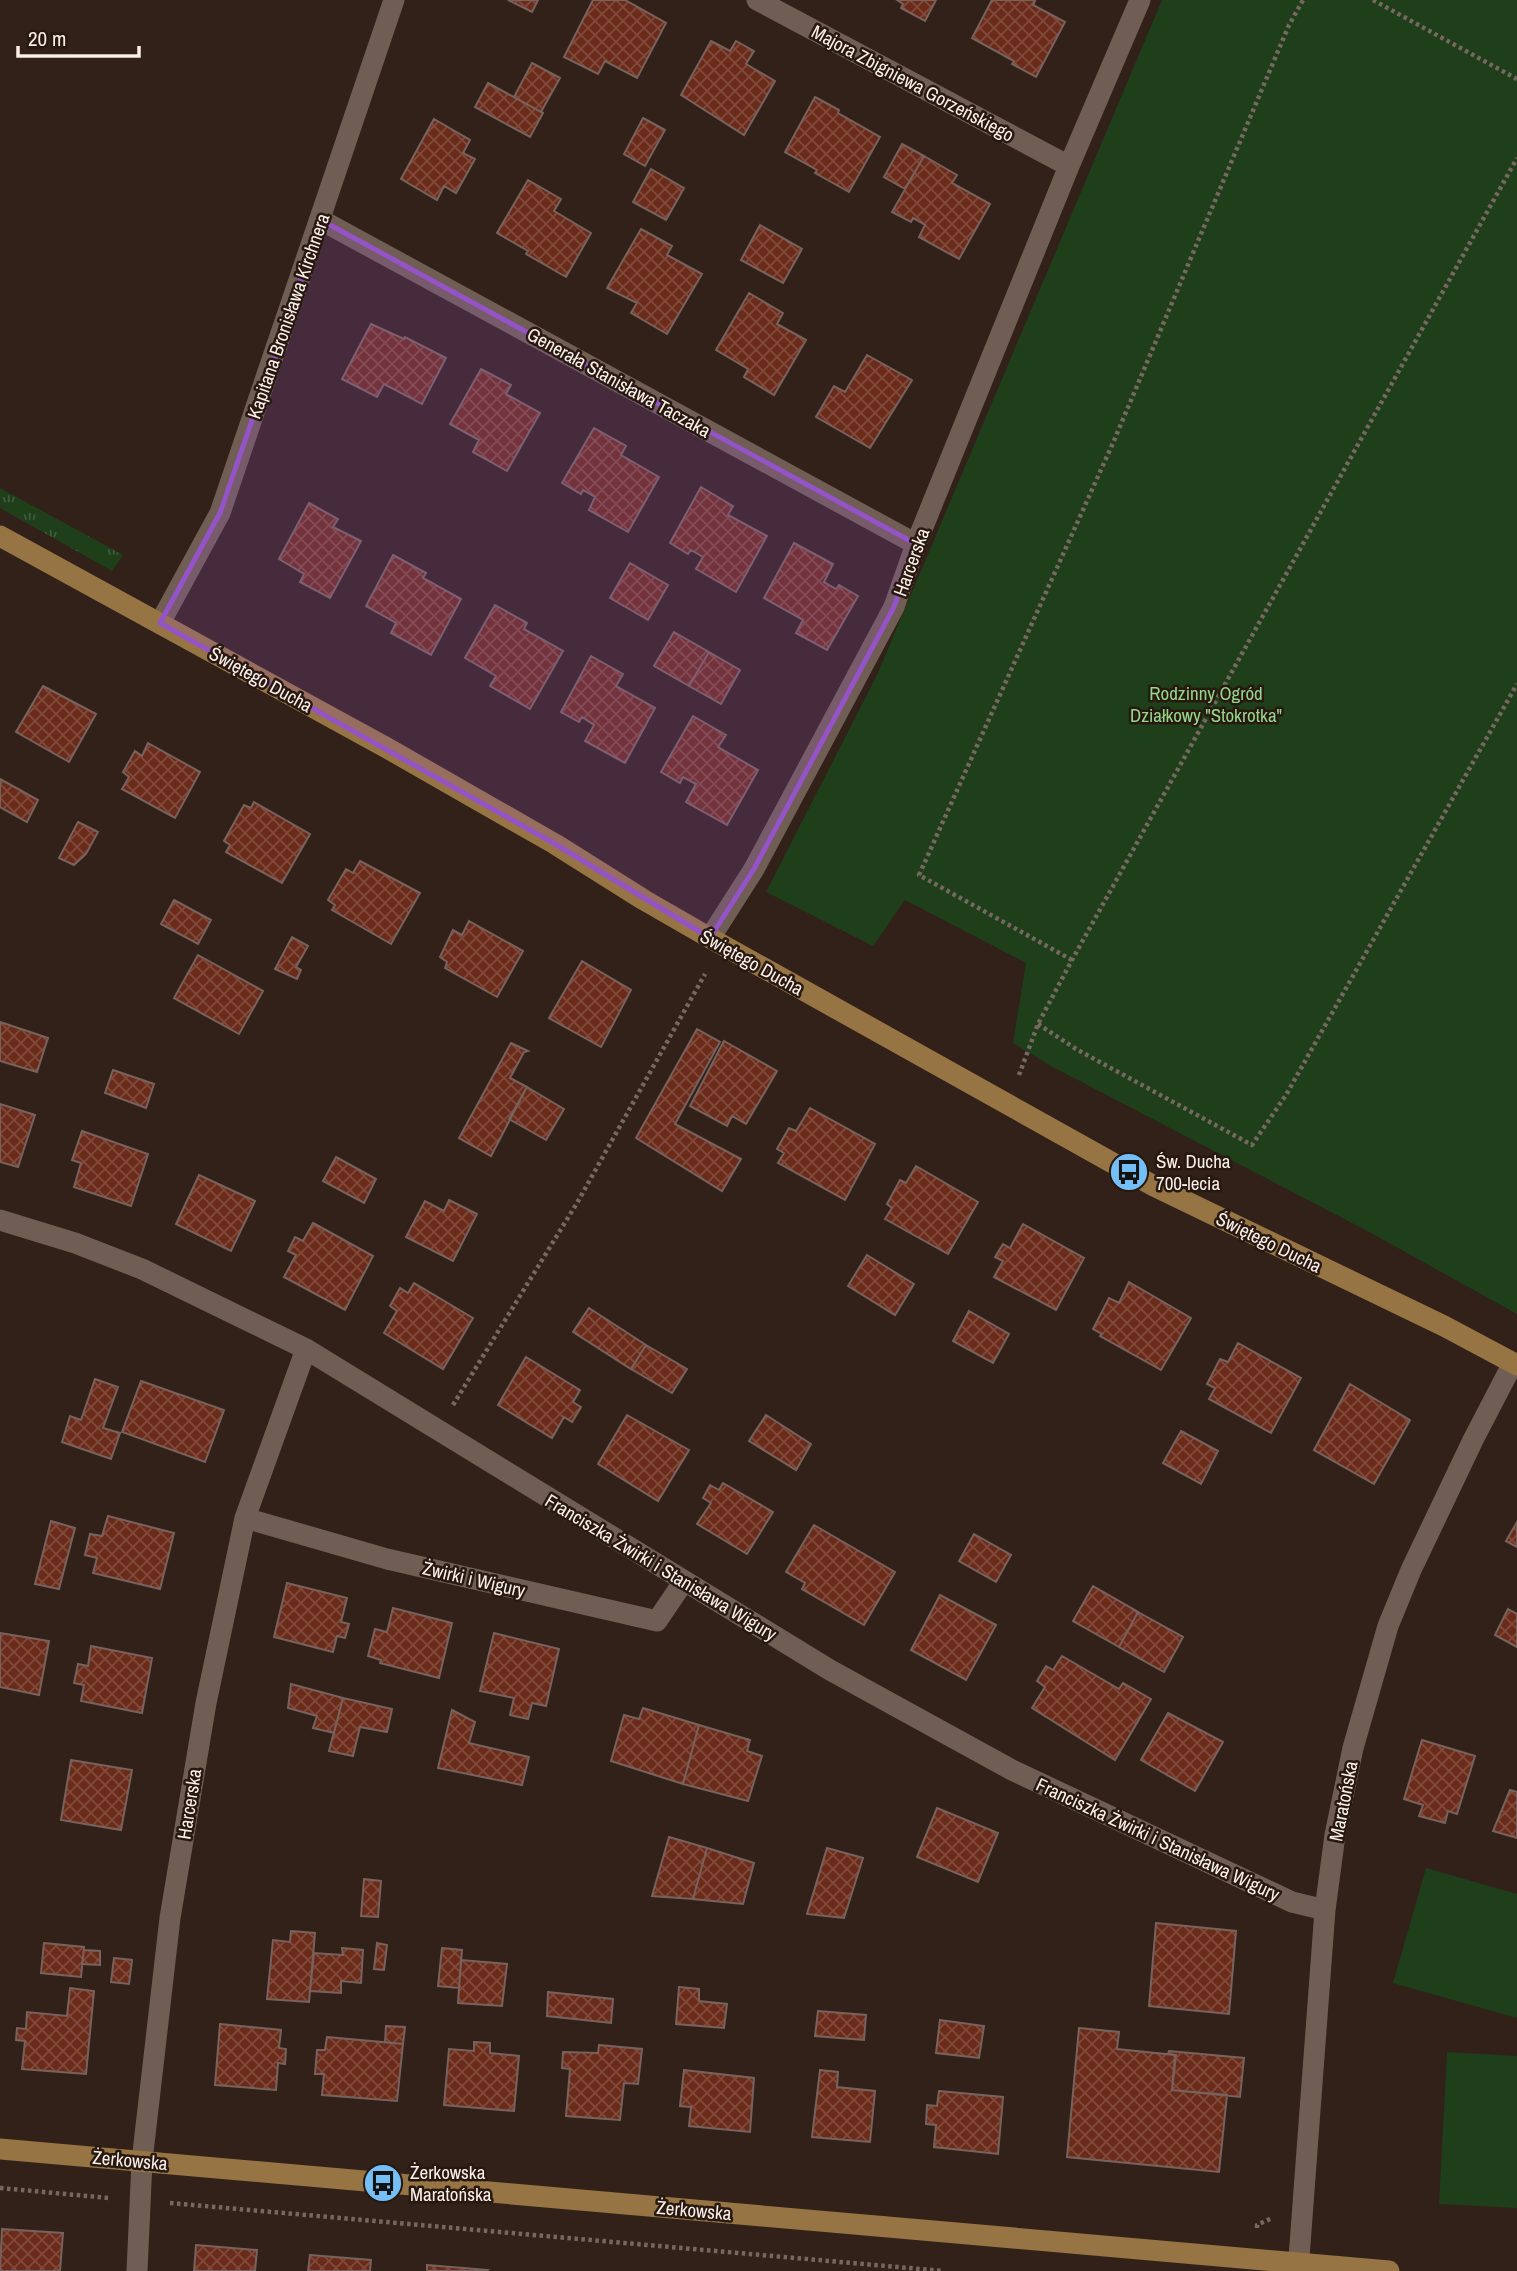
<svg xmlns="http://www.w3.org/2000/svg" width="1517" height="2271" font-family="'Archivo Narrow',sans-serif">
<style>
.grass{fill:url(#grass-tufts)}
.green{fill:#1e3f1a}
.building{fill:url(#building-cross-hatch);stroke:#78625d;stroke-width:2}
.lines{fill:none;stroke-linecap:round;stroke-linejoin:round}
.path{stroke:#766860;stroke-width:4.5;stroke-dasharray:3.5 3.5;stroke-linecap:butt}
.street{stroke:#705d53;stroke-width:21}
.secondary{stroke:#967444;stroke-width:21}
.marked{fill:#9453c7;fill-opacity:0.2;stroke:#9453c7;stroke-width:5;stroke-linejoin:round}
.labels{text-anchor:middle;stroke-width:5;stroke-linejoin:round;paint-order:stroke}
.street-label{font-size:19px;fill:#faeee8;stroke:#271810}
.park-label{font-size:19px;fill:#93d78a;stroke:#271810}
.poi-label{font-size:19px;fill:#faeee8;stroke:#271810;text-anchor:start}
</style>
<defs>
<pattern id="grass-tufts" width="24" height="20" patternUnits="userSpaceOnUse" patternTransform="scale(1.75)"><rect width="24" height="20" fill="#1e3f1a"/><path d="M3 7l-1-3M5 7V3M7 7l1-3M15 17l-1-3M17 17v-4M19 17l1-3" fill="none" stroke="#405b3b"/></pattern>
<pattern id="building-cross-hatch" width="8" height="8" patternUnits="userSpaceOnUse" patternTransform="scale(1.75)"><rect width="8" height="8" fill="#6b2b1a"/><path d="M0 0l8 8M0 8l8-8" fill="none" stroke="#814a3b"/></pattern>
</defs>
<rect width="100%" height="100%" fill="#312119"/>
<path class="grass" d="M 0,488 L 123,555 L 112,571 L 0,508 Z"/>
<path class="green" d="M 1162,0 L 1517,0 L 1517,1314 L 1371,1233 L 1051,1066 L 1013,1043 L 1026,963 L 905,900 L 873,946 L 766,892 L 877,675 Z
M 1426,1868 L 1517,1894 L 1517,2018 L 1393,1983 Z
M 1447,2052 L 1517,2056 L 1517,2208 L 1439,2204 Z"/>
<path class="building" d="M 508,0 L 538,0 L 532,12 Z
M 593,0 L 625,0 L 666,23 L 637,78 L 605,61 L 598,74 L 564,57 Z
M 897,0 L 936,0 L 925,21 L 901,8 L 903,4 Z
M 992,0 L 1032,0 L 1035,1 L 1033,5 L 1065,22 L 1036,77 L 1012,64 L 1014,61 L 972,38 Z
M 711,41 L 730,51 L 736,41 L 754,51 L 746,64 L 775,81 L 744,135 L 681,95 Z
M 532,63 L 560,78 L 541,112 L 514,97 Z
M 488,83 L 543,113 L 530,137 L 475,107 Z
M 815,97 L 839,110 L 838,113 L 880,137 L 849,192 L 815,173 L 817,170 L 785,152 Z
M 643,118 L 665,130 L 645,166 L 624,154 Z
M 434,119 L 470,140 L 463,153 L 475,159 L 456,193 L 444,186 L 437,200 L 401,179 Z
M 902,144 L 924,156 L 905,189 L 884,177 Z
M 924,156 L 957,175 L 952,183 L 990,204 L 959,259 L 919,237 L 925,225 L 913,218 L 911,222 L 892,212 Z
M 651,169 L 684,188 L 666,220 L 633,202 Z
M 528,180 L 561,199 L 554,211 L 591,233 L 566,277 L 526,254 L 528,251 L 497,233 Z
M 760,225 L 802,249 L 783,283 L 741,260 Z
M 641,229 L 672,246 L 667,255 L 702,274 L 667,334 L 631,313 L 637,303 L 607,288 Z
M 749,293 L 783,313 L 777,324 L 806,340 L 774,395 L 744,377 L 748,369 L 716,350 Z
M 371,324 L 404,339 L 405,337 L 446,358 L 422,404 L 384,384 L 377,397 L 342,379 Z
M 867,355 L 912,380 L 870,448 L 816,417 L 834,386 L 845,392 Z
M 481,369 L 511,385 L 506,394 L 540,413 L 507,471 L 473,452 L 479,440 L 450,424 Z
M 594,428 L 626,446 L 621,455 L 659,477 L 628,532 L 589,510 L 595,497 L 583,490 L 581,494 L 562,483 Z
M 701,487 L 733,506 L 728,515 L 767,536 L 736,592 L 696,569 L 703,557 L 691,550 L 688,554 L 670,543 Z
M 309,503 L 338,519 L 333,527 L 361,541 L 330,598 L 300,582 L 304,574 L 279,559 Z
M 794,543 L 833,564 L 824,582 L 836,589 L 839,585 L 858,596 L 827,650 L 796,633 L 803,620 L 764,598 Z
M 393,555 L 426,573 L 423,578 L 461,599 L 431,655 L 391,633 L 396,623 L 366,606 Z
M 630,563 L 668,585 L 648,620 L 610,598 Z
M 495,605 L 527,623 L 524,629 L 563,651 L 530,709 L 490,686 L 496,676 L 465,658 Z
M 674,632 L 709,652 L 689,686 L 654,666 Z
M 709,652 L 740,670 L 721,704 L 689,686 Z
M 591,656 L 623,674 L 616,686 L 655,708 L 625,763 L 585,741 L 594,725 L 582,717 L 579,722 L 561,712 Z
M 43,686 L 96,714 L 69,762 L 16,732 Z
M 693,716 L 726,735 L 718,747 L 758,770 L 727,825 L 686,802 L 696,784 L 683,777 L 680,783 L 661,772 Z
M 148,743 L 200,772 L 175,818 L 122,789 L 129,777 L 123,772 L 135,751 L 142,756 Z
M 0,779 L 38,800 L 27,822 L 0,807 Z
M 254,802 L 310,834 L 282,883 L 226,852 L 230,845 L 224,841 L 244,805 L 251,808 Z
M 78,822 L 98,832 L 86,854 L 74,865 L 59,858 Z
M 360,861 L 420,893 L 391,944 L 332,910 L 335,905 L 328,900 L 346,869 L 353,873 Z
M 174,900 L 211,920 L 198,944 L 161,924 Z
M 469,921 L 523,951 L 497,997 L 445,968 L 447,962 L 440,957 L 453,930 L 462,935 Z
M 292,937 L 308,946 L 296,967 L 301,970 L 297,979 L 275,969 Z
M 198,955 L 263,991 L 239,1034 L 174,998 Z
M 582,961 L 631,990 L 601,1047 L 549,1018 Z
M 0,1022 L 48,1038 L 37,1072 L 0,1061 Z
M 697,1029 L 720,1042 L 675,1124 L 741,1159 L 722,1191 L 636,1138 Z
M 724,1041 L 777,1071 L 746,1124 L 732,1116 L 727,1126 L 690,1106 Z
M 511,1043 L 528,1051 L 524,1052 L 510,1078 L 527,1087 L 491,1156 L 459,1138 Z
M 113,1070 L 154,1084 L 146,1108 L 105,1093 Z
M 527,1087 L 564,1109 L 546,1140 L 509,1119 Z
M 0,1104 L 35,1115 L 18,1167 L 0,1162 Z
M 810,1108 L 875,1144 L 845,1200 L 778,1163 L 784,1153 L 777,1149 L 789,1128 L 796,1131 Z
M 82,1131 L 148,1154 L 131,1206 L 74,1187 L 81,1163 L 72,1160 Z
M 336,1157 L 376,1179 L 364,1203 L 323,1181 Z
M 916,1166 L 978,1202 L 948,1254 L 885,1219 L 892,1208 L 887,1204 L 900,1180 L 906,1183 Z
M 199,1175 L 255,1201 L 231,1251 L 176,1224 Z
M 449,1200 L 477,1214 L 453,1261 L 406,1237 L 425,1201 L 444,1211 Z
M 313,1223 L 373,1256 L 345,1310 L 284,1277 L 296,1255 L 288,1251 L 295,1237 L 303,1241 Z
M 1023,1224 L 1084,1258 L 1056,1310 L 994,1277 L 1003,1261 L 995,1257 L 1003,1244 L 1010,1248 Z
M 867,1255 L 914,1284 L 895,1315 L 848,1286 Z
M 1129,1282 L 1191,1318 L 1161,1370 L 1100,1336 L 1102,1334 L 1093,1329 L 1109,1298 L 1119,1303 Z
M 414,1283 L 473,1318 L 443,1369 L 384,1333 L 397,1311 L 390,1306 L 400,1288 L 408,1293 Z
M 589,1308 L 646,1345 L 631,1369 L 573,1332 Z
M 969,1311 L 1009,1334 L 993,1363 L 953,1341 Z
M 1238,1343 L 1301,1378 L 1271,1433 L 1209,1399 L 1215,1388 L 1207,1384 L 1220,1359 L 1228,1362 Z
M 646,1345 L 687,1369 L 672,1393 L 631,1369 Z
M 526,1357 L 580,1390 L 573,1402 L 581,1407 L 572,1422 L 564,1417 L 552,1438 L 498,1405 Z
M 95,1379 L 118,1387 L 103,1428 L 120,1433 L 111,1459 L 62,1442 L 70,1416 L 81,1420 Z
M 141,1381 L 224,1410 L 205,1462 L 122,1432 Z
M 1350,1384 L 1410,1420 L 1374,1484 L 1314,1450 Z
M 627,1415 L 689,1450 L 658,1501 L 598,1464 Z
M 766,1415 L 811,1444 L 796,1470 L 749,1441 Z
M 1181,1431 L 1218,1451 L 1201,1484 L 1163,1463 Z
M 723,1483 L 773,1512 L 747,1554 L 697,1524 L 711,1503 L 703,1498 L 710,1485 L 719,1490 Z
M 108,1516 L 174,1533 L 160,1589 L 93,1573 L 97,1558 L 85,1555 L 90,1534 L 102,1536 Z
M 51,1521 L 75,1528 L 59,1589 L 35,1584 Z
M 1517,1522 L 1517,1547 L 1506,1541 Z
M 814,1525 L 895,1572 L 864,1625 L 802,1589 L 805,1583 L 786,1572 Z
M 974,1534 L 1011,1555 L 996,1582 L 959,1561 Z
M 287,1583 L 347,1598 L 341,1622 L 349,1624 L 345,1638 L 337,1636 L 333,1652 L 274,1637 Z
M 1093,1586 L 1138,1612 L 1119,1647 L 1073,1621 Z
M 940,1595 L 996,1625 L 966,1680 L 911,1650 Z
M 393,1608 L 452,1623 L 439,1678 L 380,1663 L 381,1660 L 368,1656 L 375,1629 L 387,1632 Z
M 1508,1609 L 1517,1614 L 1517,1647 L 1495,1635 Z
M 1138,1612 L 1183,1637 L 1164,1672 L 1119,1647 Z
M 0,1633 L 49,1641 L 39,1695 L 0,1687 Z
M 494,1633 L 559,1649 L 546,1706 L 532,1703 L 528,1719 L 510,1715 L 514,1698 L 480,1691 Z
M 91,1646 L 152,1658 L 142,1713 L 81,1701 L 84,1685 L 74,1683 L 78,1664 L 88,1666 Z
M 1062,1656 L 1119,1689 L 1123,1683 L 1151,1699 L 1115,1760 L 1032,1708 L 1045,1687 L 1037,1681 L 1046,1666 L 1053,1670 Z
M 291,1684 L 343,1698 L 334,1733 L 313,1728 L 317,1716 L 288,1708 Z
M 343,1698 L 392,1709 L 387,1732 L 360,1727 L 353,1756 L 329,1751 Z
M 643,1708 L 699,1725 L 683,1784 L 611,1761 L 624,1715 L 639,1719 Z
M 452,1710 L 475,1722 L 469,1743 L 529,1757 L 522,1785 L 438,1768 Z
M 1168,1713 L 1223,1742 L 1195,1791 L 1141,1760 Z
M 699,1725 L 750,1740 L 747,1751 L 762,1756 L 748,1801 L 683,1784 Z
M 1422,1740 L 1475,1756 L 1457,1814 L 1448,1811 L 1445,1823 L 1419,1816 L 1423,1805 L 1404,1799 Z
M 71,1760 L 132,1770 L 121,1830 L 61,1820 Z
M 1510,1790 L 1517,1792 L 1517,1838 L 1493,1831 Z
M 937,1808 L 998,1833 L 978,1882 L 917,1857 Z
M 669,1837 L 707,1848 L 693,1899 L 652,1896 Z
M 707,1848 L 754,1863 L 743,1904 L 693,1899 Z
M 827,1848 L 863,1858 L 844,1918 L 807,1914 Z
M 364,1879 L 381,1881 L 378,1917 L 361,1916 Z
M 1156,1923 L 1236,1931 L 1229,2014 L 1149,2006 Z
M 291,1931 L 315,1933 L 309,2002 L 267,1999 L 273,1940 L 290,1942 Z
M 44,1943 L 84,1947 L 81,1977 L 41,1973 Z
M 377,1943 L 387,1945 L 384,1970 L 374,1969 Z
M 342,1948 L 363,1950 L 361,1983 L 341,1981 L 341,1993 L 310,1991 L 314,1953 L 343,1955 Z
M 442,1948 L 462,1950 L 459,1988 L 438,1986 Z
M 84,1950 L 100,1951 L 100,1965 L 82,1964 Z
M 114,1958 L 132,1960 L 129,1984 L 111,1982 Z
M 461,1960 L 507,1964 L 502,2006 L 458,2003 Z
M 679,1987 L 699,1989 L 699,2001 L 727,2004 L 724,2028 L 676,2024 Z
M 70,1988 L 94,1991 L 86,2074 L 22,2069 L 25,2041 L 16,2040 L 17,2028 L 26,2029 L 27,2012 L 67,2016 Z
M 548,1992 L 613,1999 L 611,2023 L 547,2016 Z
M 818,2011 L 866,2015 L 864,2040 L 815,2036 Z
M 940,2020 L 984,2026 L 979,2058 L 936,2053 Z
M 220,2024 L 281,2030 L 279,2048 L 286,2049 L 285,2064 L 278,2063 L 276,2090 L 215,2085 Z
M 386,2026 L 405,2027 L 403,2044 L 385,2042 Z
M 1079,2028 L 1119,2032 L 1117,2049 L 1175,2055 L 1172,2090 L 1227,2095 L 1219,2172 L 1067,2157 Z
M 327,2037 L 403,2044 L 397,2101 L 322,2095 L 324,2074 L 315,2074 L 317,2050 L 325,2050 Z
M 474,2042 L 490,2043 L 490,2053 L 519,2056 L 514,2111 L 444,2105 L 449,2049 L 474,2051 Z
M 599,2045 L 642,2049 L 638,2084 L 624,2083 L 620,2120 L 566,2116 L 570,2069 L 562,2068 L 563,2052 L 598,2053 Z
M 1169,2051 L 1244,2058 L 1240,2097 L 1172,2090 L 1176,2055 L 1168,2054 Z
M 684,2070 L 754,2078 L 750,2132 L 689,2126 L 691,2107 L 680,2106 Z
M 820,2070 L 838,2072 L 837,2087 L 875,2091 L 870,2142 L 812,2137 Z
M 939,2091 L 1003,2097 L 998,2154 L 934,2147 L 936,2125 L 926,2124 L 927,2105 L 937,2106 Z
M 2,2229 L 63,2233 L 60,2271 L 0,2271 Z
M 196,2245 L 257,2250 L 255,2271 L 194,2271 Z
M 310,2255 L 371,2260 L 370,2271 L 308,2271 Z
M 427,2265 L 488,2270 L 487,2271 L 427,2271 Z"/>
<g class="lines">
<path class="path" d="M 1373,0 L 1517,79
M 1072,960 L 919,875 L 1113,443 L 1289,25 L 1303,0
M 1038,1024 L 1076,1049 L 1252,1145 L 1286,1095 L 1517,684
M 1019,1075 L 1038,1024 L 1072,960 L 1517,158
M 453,1405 L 577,1203 L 705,974
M 0,2188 L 109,2198
M 170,2203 L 943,2271
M 1257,2228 L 1257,2225 L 1272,2218"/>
<path class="street" d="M 757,0 L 1069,166
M 321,220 L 916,544
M 160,623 L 220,513 L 394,0
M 710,938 L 754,869 L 894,607 L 916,544 L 1069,166 L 1140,0
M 0,1220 L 75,1243 L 142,1269 L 306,1349 L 830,1670 L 1012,1770 L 1292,1902 L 1325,1910
M 245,1518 L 387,1559 L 657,1621 L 684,1581
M 137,2271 L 142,2161 L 170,1918 L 206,1703 L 245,1518 L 306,1349
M 1298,2271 L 1325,1910 L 1335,1835 L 1353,1748 L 1388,1626 L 1411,1570 L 1473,1440 L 1513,1363"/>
<path class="secondary" d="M 0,536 L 387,748 L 555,844 L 644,900 L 710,938 L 1154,1186 L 1444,1326 L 1517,1365
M 0,2149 L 1389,2271"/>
</g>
<path class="marked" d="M 321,220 L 916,544 L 894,607 L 754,869 L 710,938 L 555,844 L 160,623 L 220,513 Z"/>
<defs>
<g id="bus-disc" transform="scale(2.0125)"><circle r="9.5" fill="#74c0f6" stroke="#271810"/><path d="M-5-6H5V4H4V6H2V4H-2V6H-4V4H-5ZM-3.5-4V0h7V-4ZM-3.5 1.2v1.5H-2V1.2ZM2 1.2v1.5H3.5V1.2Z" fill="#111"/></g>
</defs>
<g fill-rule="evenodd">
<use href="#bus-disc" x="1129" y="1172"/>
<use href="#bus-disc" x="383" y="2183"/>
</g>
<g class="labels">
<g class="street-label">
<text transform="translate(913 83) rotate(28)" y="7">Majora Zbigniewa Gorzeńskiego</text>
<text transform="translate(288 316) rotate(-71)" y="7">Kapitana Bronisława Kirchnera</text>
<text transform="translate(619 382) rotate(29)" y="7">Generała Stanisława Taczaka</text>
<text transform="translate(911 562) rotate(-70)" y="7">Harcerska</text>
<text transform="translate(261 679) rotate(29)" y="7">Świętego Ducha</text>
<text transform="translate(752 962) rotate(29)" y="7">Świętego Ducha</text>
<text transform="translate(1269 1242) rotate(26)" y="7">Świętego Ducha</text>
<text transform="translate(661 1567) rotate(31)" y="7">Franciszka Żwirki i Stanisława Wigury</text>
<text transform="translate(474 1579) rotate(13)" y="7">Żwirki i Wigury</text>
<text transform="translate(1343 1801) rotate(-79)" y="7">Maratońska</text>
<text transform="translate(189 1804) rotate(-81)" y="7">Harcerska</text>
<text transform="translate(1158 1839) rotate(25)" y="7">Franciszka Żwirki i Stanisława Wigury</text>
<text transform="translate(130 2160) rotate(5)" y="7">Żerkowska</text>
<text transform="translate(694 2210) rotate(5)" y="7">Żerkowska</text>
</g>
<g class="park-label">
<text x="1206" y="700">Rodzinny Ogród<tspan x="1206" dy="22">Działkowy "Stokrotka"</tspan></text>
</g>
<g class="poi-label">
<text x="1156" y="1168">Św. Ducha<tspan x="1156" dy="22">700-lecia</tspan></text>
<text x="410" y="2179">Żerkowska<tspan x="410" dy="22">Maratońska</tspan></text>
</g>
</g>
<path d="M18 46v10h121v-10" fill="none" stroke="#faeee8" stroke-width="3.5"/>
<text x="28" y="46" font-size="21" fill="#faeee8" stroke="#271810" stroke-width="5" paint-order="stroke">20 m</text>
</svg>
